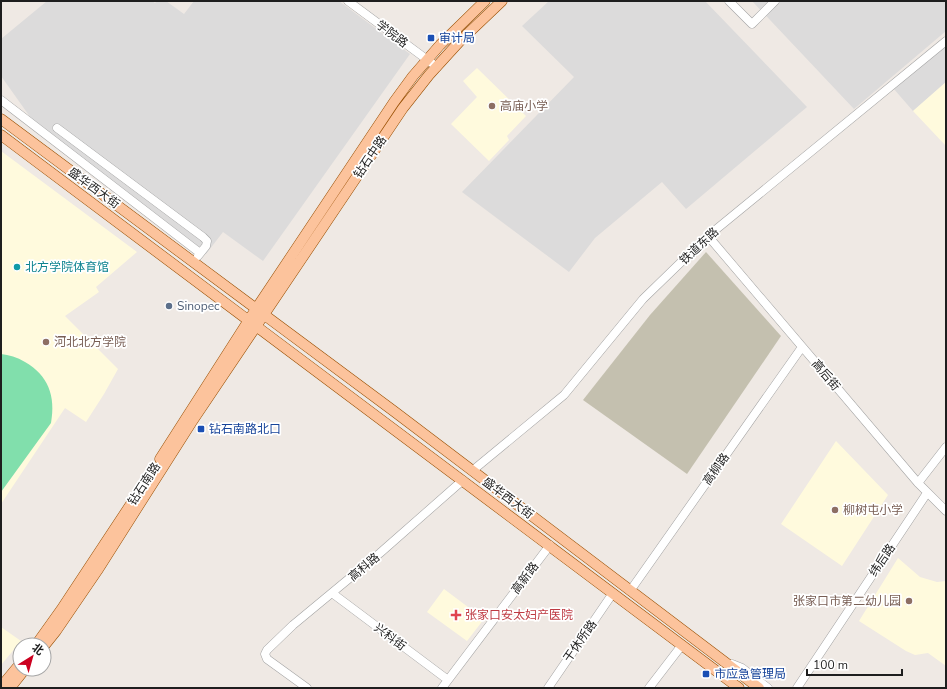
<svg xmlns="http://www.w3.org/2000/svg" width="947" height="689" font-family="'Nunito Sans','Noto Sans SC',sans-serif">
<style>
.residential{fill:#dcdbdb}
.education{fill:#fffadd}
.construction{fill:#c4c0af}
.pitch{fill:#81dfac}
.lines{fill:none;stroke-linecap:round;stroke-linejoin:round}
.minor-casing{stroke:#a2a2a2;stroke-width:9}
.major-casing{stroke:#984e00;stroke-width:11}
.minor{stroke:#fff;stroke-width:8}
.major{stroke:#fcc39c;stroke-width:10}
.transit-dot{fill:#1a4fb4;stroke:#fff;stroke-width:1.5}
.education-dot{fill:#8d6e63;stroke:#fff;stroke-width:1.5}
.culture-dot{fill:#0f9aa8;stroke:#fff;stroke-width:1.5}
.service-dot{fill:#5c6f8a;stroke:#fff;stroke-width:1.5}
.health-dot{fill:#e0444e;stroke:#fff;stroke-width:1.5}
.labels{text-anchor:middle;stroke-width:3.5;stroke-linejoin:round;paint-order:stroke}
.street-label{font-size:12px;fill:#1e1e1e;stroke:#fff}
.transit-label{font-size:12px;fill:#164399;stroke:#fff;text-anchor:start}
.education-label{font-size:12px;fill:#785e54;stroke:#fff;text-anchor:start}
.culture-label{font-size:12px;fill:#0d838f;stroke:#fff;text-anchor:start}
.service-label{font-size:12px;fill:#4e5e75;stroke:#fff;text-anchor:start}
.health-label{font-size:12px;fill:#be3a42;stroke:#fff;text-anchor:start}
</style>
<rect width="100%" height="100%" fill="#efe9e4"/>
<path class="residential" d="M 47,1 L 152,1 L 155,3 L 157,1 L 166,1 L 184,14 L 194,1 L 339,1 L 410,54 L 263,261 L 223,232 L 206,254 L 33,121 L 1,76 L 1,39 Z
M 549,1 L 705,1 L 807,107 L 686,209 L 662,182 L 595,238 L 569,272 L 462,192 L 574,77 L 522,26 Z
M 752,1 L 946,1 L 946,31 L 854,109 Z
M 946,45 L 946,82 L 913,111 L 893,88 Z"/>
<path class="education" d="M 477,68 L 526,116 L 507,136 L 509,140 L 489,161 L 451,124 L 477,97 L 463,81 Z
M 946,82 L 946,146 L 913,111 Z
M 1,151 L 137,252 L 96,287 L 99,292 L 65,316 L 118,369 L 104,394 L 86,422 L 65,408 L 1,504 Z
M 836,441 L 888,495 L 842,566 L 781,524 Z
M 898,558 L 920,577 L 937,582 L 946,581 L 946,666 L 928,653 L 915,655 L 906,651 L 859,621 Z
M 444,589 L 484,619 L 467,641 L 427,612 Z
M 1,627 L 21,641 L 1,665 Z"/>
<path class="construction" d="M 706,252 L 781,336 L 687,474 L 583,400 L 650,315 Z"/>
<path class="pitch" d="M 1,354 C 9,355 17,357 25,362 C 48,375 56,396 51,423 L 1,492 Z"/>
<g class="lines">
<g class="minor-casing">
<path id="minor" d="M 348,1 L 437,67
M 729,1 L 752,24 L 775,1
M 1,100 L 200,253
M 57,128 L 203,237 L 207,241 L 206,246 L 198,256
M 708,236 L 918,483 L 946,511
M 472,471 L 564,395 L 643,299 L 708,236 L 946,41
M 918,483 L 946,447
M 630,591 L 802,347
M 332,593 L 448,680
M 732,664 L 742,668 L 768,688
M 307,688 L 267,659 L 265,654 L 267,650 L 293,625 L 380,553 L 463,480
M 442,688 L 550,545
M 548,688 L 613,593
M 649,688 L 682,645
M 797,688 L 927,493"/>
</g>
<g class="major-casing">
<path id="major" d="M 1,119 L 395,412 L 759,688
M 1,135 C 247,319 493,503 739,688
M 160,459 L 256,309 L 394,102 L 413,76 L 440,45 L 485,1
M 36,645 L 61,610 L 133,501
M 44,646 L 56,631 L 97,571 L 191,423 L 403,108 L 429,75 L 460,41 L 502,1
M 1,687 L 20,664
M 10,688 L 25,669"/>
</g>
<use href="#minor" class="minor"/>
<use href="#major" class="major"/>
</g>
<g class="transit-dot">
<rect x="427" y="34" width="8" height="8" rx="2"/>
<rect x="197" y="425" width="8" height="8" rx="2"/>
<rect x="702" y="670" width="8" height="8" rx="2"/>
</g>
<g class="education-dot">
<circle cx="492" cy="106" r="4"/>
<circle cx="46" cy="342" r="4"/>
<circle cx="835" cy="510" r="4"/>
<circle cx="909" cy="601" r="4"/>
</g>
<circle class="culture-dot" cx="17" cy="267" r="4"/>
<circle class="service-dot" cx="169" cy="306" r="4"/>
<path class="health-dot" d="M454 609h4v4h4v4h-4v4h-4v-4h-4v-4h4z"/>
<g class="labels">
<g class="street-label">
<text transform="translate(392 34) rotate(37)" y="4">学院路</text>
<text transform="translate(370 157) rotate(-56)" y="4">钻石中路</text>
<text transform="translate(94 188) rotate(36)" y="4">盛华西大街</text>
<text transform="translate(699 246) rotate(-43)" y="4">铁道东路</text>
<text transform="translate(826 375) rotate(50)" y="4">高后街</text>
<text transform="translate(716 469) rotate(-55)" y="4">高柳路</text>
<text transform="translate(144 484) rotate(-57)" y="4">钻石南路</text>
<text transform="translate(508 498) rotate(37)" y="4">盛华西大街</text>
<text transform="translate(882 560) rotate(-56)" y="4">纬后路</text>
<text transform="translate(364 567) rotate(-40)" y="4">高科路</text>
<text transform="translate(525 578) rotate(-53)" y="4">高新路</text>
<text transform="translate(390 637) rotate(37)" y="4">兴科街</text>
<text transform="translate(580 641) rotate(-55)" y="4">干休所路</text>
</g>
<g class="transit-label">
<text x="439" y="42">审计局</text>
<text x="209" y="433">钻石南路北口</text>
<text x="714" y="678">市应急管理局</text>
</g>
<g class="education-label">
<text x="500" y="110">高庙小学</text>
<text x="54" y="346">河北北方学院</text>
<text x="843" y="514">柳树屯小学</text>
<text x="901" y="605" text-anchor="end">张家口市第二幼儿园</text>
</g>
<g class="culture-label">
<text x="25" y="271">北方学院体育馆</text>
</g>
<g class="service-label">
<text x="177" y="310">Sinopec</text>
</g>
<g class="health-label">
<text x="465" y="619">张家口安太妇产医院</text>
</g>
</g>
<rect width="947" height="689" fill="none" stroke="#1e1e1e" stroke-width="4"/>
<g transform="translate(32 657) rotate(37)"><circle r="19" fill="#ffffff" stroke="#a5a5a5"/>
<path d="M0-3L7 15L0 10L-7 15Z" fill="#cc0020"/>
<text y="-6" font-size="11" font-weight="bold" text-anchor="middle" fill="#1e1e1e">北</text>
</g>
<path d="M807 669v6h95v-6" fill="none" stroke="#1e1e1e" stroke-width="2"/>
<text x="813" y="669" font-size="12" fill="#1e1e1e" stroke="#ffffff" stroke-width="3" paint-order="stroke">100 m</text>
</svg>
